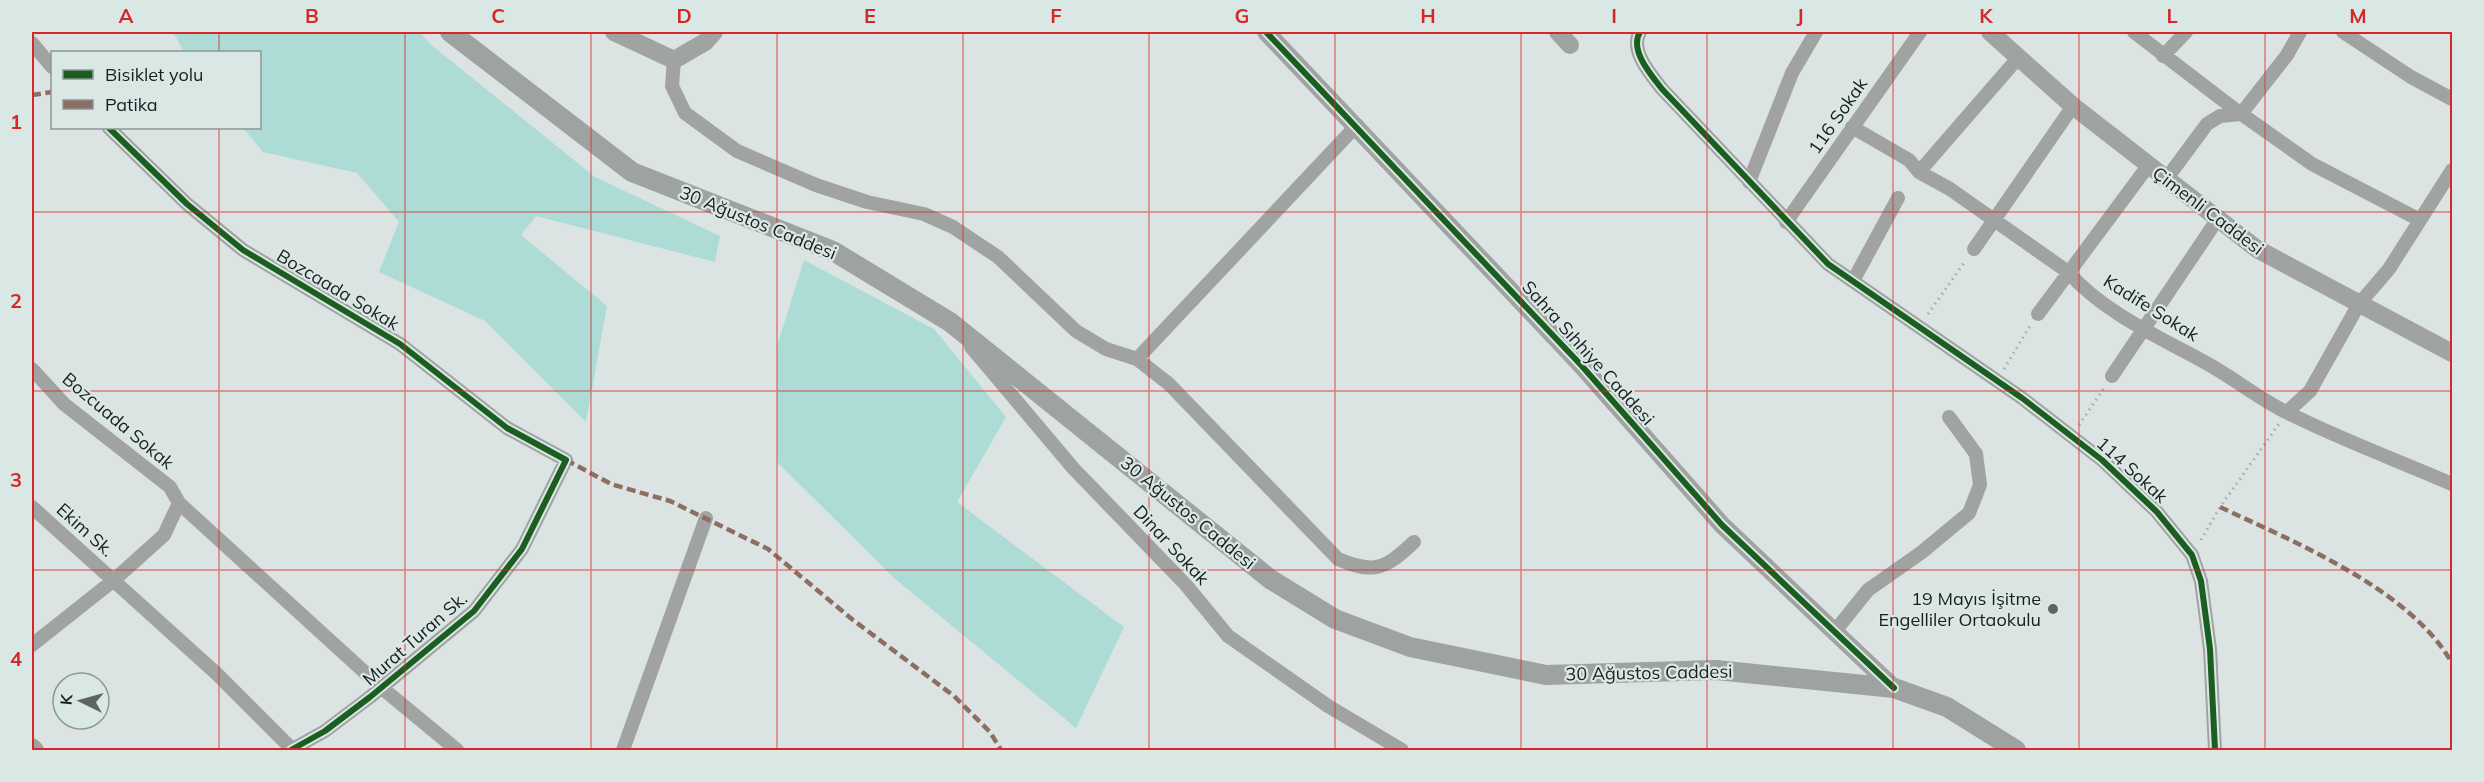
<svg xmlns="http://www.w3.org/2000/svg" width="2484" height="782" font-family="Mulish,sans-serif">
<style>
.green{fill:#acdcd5}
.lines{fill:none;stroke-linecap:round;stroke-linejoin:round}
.path{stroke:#a6aaaa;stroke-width:3;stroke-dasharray:1.5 4.5;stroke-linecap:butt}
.minor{stroke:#a0a3a2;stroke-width:14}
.tertiary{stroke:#a0a3a2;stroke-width:18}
.secondary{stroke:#9ea3a2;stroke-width:20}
.quiet{stroke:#8d6e63;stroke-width:4.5;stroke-dasharray:9 4.5;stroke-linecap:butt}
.cycleway-casing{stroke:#d9e7e5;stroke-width:10}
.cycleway{stroke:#1b5e20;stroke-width:6}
.grid{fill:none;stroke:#d62828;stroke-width:1.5;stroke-opacity:0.55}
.poi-dot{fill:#5e6463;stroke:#d9e7e5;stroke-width:2}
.labels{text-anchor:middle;stroke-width:4.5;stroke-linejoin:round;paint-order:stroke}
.street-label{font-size:18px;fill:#1a1f1e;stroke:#d9e7e5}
.poi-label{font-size:18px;fill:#1a1f1e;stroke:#d9e7e5;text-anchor:end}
.neatline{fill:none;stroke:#d62828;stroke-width:2}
.grid-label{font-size:20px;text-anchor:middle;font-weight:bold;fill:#d62828}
</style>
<rect width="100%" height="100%" fill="#dce4e3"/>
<path class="green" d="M 173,32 L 420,32 L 429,43 L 595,177 L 720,236 L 715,262 L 536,216 L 521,235 L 607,306 L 586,422 L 485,321 L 379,272 L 399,222 L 357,173 L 263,152 L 243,128 L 260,128 L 260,52 L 184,52 Z
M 804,260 L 934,329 L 1006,417 L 957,502 L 1124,627 L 1076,728 L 894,578 L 777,462 L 777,346 Z"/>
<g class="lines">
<path class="path" d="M 1928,314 L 1966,260
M 2004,369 L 2030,326
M 2079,425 L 2104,388
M 2201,540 L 2220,507 L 2279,424"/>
<path class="minor" d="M 1640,32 C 1629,50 1651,75 1662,89 L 1828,264 L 2022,398 L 2102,460 L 2157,512 L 2192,555 L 2201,581 L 2210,649 L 2215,750
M 2134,32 L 2233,108 L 2312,164 L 2420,220
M 2343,32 L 2411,77 L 2452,99
M 32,43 L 52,67
M 2163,56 L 2186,32
M 674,60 L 672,86 L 685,113 L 737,151 L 816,185 L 867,202 L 924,214 L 953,227 L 998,257 L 1076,331 L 1106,349 L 1137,359 L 1357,125
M 1852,127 L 1909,160 L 1919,172 L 1950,189 L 2068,272 C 2104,313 2161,338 2208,364 C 2235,379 2258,398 2286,412 C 2339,439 2397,460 2452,484
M 109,128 L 187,204 L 243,250 L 400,344 L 507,428 L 566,460 L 522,549 L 474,611 L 370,697 L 325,731 L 291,750
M 1919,172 L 2018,58
M 2167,178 L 2207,124 L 2220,116 L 2241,114 L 2287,55 L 2300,32
M 1749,182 L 1792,73 L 1816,32
M 1786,222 L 1920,32
M 1974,249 L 2073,106
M 1853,281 L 1898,198
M 2038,314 L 2148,166
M 971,347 L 1073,468 L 1186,585 L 1228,636 L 1328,706 L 1402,750
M 1137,359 L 1169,384 L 1338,559 C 1375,575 1386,568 1414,542
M 32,369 L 64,404 L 170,487 L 179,503 L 382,688 L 457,750
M 2112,376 L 2217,220
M 2287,412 L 2310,391 L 2359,304 L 2389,269 L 2452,170
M 32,507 L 217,674 L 293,750
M 1835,631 L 1868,590 L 1922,552 L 1969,513 L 1980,485 L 1976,454 L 1949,417
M 32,645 L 114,580 L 164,535 L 179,503
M 623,750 L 706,518"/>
<path class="tertiary" d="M 614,32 L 674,60 L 705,42 L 714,32
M 1266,32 L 1581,365 L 1722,525 L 1894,688
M 1558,32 L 1570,45
M 1990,32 L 2073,106 L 2257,249 L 2452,353
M 32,747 L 35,750"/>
<path class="secondary" d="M 450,32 L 632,172 L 833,251 L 950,322 L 1270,579 L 1335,619 L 1410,647 L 1546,675 L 1716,670 L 1894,688 L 1947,707 L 2016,750"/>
<path class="quiet" d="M 32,95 L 52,92
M 566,460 L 611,484 L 670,501 L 768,549 L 853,620 L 954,696 L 990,732 L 1001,750
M 2220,507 C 2294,542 2410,589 2452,663"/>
<g class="cycleway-casing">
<path id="cycleway" d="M 1266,32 L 1581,365 L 1722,525 L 1894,688
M 1640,32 C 1629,50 1651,75 1662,89 L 1828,264 L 2022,398 L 2102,460 L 2157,512 L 2192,555 L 2201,581 L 2210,649 L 2215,750
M 109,128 L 187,204 L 243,250 L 400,344 L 507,428 L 566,460 L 522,549 L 474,611 L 370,697 L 325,731 L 291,750"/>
</g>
<use href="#cycleway" class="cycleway"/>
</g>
<path class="grid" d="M 219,32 L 219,52M 405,32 L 405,750M 591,32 L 591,750M 777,32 L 777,750M 963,32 L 963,750M 1149,32 L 1149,750M 1335,32 L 1335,750M 1521,32 L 1521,750M 1707,32 L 1707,750M 1893,32 L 1893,750M 2079,32 L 2079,750M 2265,32 L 2265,750M 219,128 L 219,750M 32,212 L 2452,212M 32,391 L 2452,391M 32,570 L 2452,570"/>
<circle class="poi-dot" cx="2053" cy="609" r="6"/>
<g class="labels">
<g class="street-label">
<text transform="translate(1838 116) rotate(-55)" y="6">116 Sokak</text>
<text transform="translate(2208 211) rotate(37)" y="6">Çimenli Caddesi</text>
<text transform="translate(758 223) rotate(22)" y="6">30 Ağustos Caddesi</text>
<text transform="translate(338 290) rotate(31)" y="6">Bozcaada Sokak</text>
<text transform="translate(2151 308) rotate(32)" y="6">Kadife Sokak</text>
<text transform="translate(1588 353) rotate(48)" y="6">Sahra Sıhhiye Caddesi</text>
<text transform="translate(118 421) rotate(40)" y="6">Bozcuada Sokak</text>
<text transform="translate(2132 470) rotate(42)" y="6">114 Sokak</text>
<text transform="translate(1188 513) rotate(39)" y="6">30 Ağustos Caddesi</text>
<text transform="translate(85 530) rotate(42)" y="6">Ekim Sk.</text>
<text transform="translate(1171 545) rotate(47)" y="6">Dinar Sokak</text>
<text transform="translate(415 639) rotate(-41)" y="6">Murat Turan Sk.</text>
<text transform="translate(1649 673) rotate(-1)" y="6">30 Ağustos Caddesi</text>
</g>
<g class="poi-label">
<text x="2041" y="605">19 Mayıs İşitme<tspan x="2041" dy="21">Engelliler Ortaokulu</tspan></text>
</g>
</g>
<rect width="2484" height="782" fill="none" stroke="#d9e7e5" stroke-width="66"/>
<rect x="51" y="51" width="210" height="78" fill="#d9e7e5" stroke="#8d9795" stroke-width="1.5"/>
<rect x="63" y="70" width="30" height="9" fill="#1b5e20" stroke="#8d9795" stroke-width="1.5"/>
<text x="105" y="81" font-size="18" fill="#1a1f1e">Bisiklet yolu</text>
<rect x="63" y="100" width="30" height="9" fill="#8d6e63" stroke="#8d9795" stroke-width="1.5"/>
<text x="105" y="111" font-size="18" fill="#1a1f1e">Patika</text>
<g transform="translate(81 701) rotate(275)"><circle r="28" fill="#d9e7e5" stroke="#8d9795" stroke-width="1.5"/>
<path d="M0-4.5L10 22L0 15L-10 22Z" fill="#5e6463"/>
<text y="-9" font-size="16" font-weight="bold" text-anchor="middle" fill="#1a1f1e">K</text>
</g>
<rect x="33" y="33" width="2418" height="716" class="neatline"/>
<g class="grid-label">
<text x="126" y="23">A</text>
<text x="312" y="23">B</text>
<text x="498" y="23">C</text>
<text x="684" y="23">D</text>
<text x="870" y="23">E</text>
<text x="1056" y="23">F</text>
<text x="1242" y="23">G</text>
<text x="1428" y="23">H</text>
<text x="1614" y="23">I</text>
<text x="1800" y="23">J</text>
<text x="1986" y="23">K</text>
<text x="2172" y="23">L</text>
<text x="2358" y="23">M</text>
<text x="16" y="129">1</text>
<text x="16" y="308">2</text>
<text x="16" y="487">3</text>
<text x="16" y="666">4</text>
</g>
</svg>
